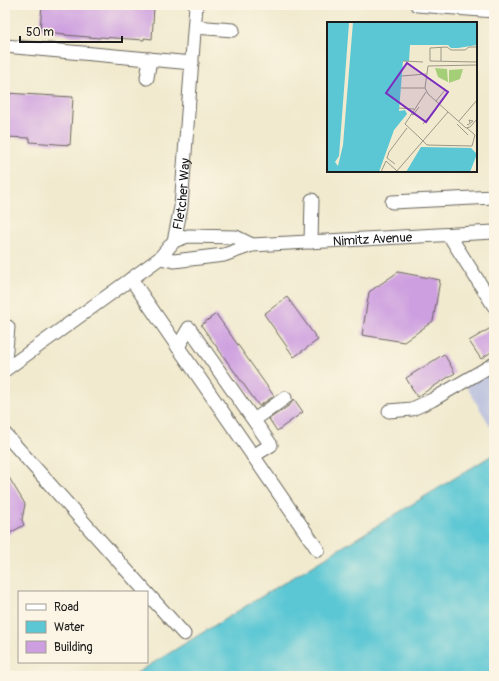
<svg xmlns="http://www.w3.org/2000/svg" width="499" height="681" font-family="Pangolin,sans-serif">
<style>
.industrial{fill:#bdc3de}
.water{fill:#5bc7d4;stroke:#3c7278}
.building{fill:#cd9fe0}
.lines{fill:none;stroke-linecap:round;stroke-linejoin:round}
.minor-casing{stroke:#67645b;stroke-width:15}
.minor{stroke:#fff;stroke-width:13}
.labels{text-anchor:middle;stroke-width:3.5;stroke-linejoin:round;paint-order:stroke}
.street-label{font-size:13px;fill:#1c1c1c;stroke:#fcf5e5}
.inset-river{fill:none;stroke:#5bc7d4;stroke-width:2}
.inset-road{fill:none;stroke:#9c9887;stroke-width:1}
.view{fill:#7b2cbf;fill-opacity:0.15;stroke:#7b2cbf;stroke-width:2}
.inset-edge{fill:none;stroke:#1c1c1c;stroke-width:2}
</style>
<rect width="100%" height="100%" fill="#fcf5e5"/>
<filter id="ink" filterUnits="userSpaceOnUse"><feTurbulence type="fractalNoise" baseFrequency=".025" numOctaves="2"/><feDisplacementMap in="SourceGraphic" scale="8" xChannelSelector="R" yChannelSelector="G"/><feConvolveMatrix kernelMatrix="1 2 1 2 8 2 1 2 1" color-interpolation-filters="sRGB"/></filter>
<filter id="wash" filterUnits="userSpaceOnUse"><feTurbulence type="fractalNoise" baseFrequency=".012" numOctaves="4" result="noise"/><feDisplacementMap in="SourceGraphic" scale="16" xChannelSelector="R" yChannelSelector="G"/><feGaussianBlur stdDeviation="0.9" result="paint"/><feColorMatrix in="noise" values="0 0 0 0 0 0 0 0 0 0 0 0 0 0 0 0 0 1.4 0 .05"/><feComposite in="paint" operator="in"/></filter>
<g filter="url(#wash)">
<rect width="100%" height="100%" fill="#f1eacf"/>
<path class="industrial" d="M 494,360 L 494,432 L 463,381 Z"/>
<path class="water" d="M 494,454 L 494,676 L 132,676 Z"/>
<g id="blocks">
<path class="building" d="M 42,5 L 146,5 L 146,6 L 154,7 L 152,39 L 144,38 L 144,40 L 100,37 L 100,38 L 65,35 L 65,34 L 48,32 L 48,31 L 40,30 Z
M 5,93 L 73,97 L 70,145 L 30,142 L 30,138 L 5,137 Z
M 398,272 L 440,280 L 433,321 L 404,342 L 362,335 L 369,292 Z
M 287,297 L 318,340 L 294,357 L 264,314 Z
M 216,314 L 274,396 L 259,406 L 201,325 Z
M 494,326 L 494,350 L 481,359 L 469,341 Z
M 444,354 L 455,373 L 417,397 L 406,378 Z
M 294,399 L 303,412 L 277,431 L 269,419 L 290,405 Z
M 5,471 L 25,504 L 22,520 L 24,525 L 5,536 Z"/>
</g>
</g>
<g filter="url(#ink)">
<use href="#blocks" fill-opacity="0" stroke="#67645b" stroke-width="1"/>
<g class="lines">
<g class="minor-casing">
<g id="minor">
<path d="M 417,5 L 494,11"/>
<path d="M 195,27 L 233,30"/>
<path d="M 5,46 L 192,63"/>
<path d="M 147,78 L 150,59"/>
<path d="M 392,202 L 494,197"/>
<path d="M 449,235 L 494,306"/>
<path d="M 174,241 L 188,236 L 236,237 L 252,245"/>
<path d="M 311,242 L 312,200"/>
<path id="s1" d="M 160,258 L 174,261 L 224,255 L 252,245 L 494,232"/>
<path d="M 131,279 L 318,550"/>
<path d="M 178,347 L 189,328 L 271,445 L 253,456"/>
<path d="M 5,361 L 8,327"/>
<path id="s2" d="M 5,370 L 160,258 L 174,241 L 181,207 L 196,5"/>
<path d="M 389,411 L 412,409 L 432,400 L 494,364"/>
<path d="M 254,420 L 285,398"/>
<path d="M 5,434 L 146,592"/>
<path d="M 147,593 L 184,634"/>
</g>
</g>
<use href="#minor" class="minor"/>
</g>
</g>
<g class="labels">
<g class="street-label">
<text dy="5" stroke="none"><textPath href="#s2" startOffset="261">Fletcher Way</textPath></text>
<text dy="5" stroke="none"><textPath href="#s1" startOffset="215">Nimitz Avenue</textPath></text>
</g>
</g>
<g transform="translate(327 22)">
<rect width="150" height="150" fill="#f1eacf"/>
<path d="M 108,46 L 120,47 L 121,60 L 111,55 ZM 136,47 L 133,57 L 122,61 L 122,48 Z" fill="#a5ce79"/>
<path d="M 0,0 L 22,1 L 12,134 L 8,140 L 11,144 L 16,123 L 26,0 L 150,0 L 150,23 L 131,26 L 124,26 L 121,23 L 83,23 L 82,39 L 76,39 L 72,89 L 78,88 L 80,92 L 67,108 L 52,150 L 0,150 ZM 94,125 L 144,126 L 150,132 L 143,150 L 79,150 Z" fill="#5bc7d4"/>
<path class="inset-river" d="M 31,150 L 45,120 L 55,64 L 60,15 L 78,10"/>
<path class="inset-road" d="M 114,25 L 114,39M 150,25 L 142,25 L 138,28 L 124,28 L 120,25 L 103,26 L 103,39 L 150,40M 76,39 L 96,40M 150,43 L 101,44 L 98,66 L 101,72 L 139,106 L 143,105 L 150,97M 75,54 L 99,52M 74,66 L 98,66M 99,70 L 78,102 L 92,115 L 100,123 L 145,124 L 148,113 L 140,106M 109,79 L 118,68M 72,86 L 87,87M 84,92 L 86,93 L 92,85M 132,99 L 150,78M 96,102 L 109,87M 130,102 L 141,113M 140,102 L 141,103 L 146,99 L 142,98 L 143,101M 68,142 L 60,136 L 62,130 L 80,106M 54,150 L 59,139 L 70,149M 69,150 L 121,90"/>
<path class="view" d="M 80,41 L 121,70 L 99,100 L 59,71 Z"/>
<rect width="150" height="150" class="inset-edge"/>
</g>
<rect width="499" height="681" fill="none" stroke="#fcf5e5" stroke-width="20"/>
<rect x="18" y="591" width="130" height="72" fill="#fcf5e5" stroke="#a29e95"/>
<rect x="26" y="604" width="20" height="6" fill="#ffffff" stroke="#a29e95"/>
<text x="54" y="611" font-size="12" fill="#1c1c1c">Road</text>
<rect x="26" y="621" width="20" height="12" fill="#5bc7d4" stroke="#a29e95"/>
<text x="54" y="631" font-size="12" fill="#1c1c1c">Water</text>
<rect x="26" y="641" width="20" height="12" fill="#cd9fe0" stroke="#a29e95"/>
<text x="54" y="651" font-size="12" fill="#1c1c1c">Building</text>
<path d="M20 36v6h102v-6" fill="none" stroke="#1c1c1c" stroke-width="2"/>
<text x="26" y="36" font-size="12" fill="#1c1c1c" stroke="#fcf5e5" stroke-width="3" paint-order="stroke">50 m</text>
</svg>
